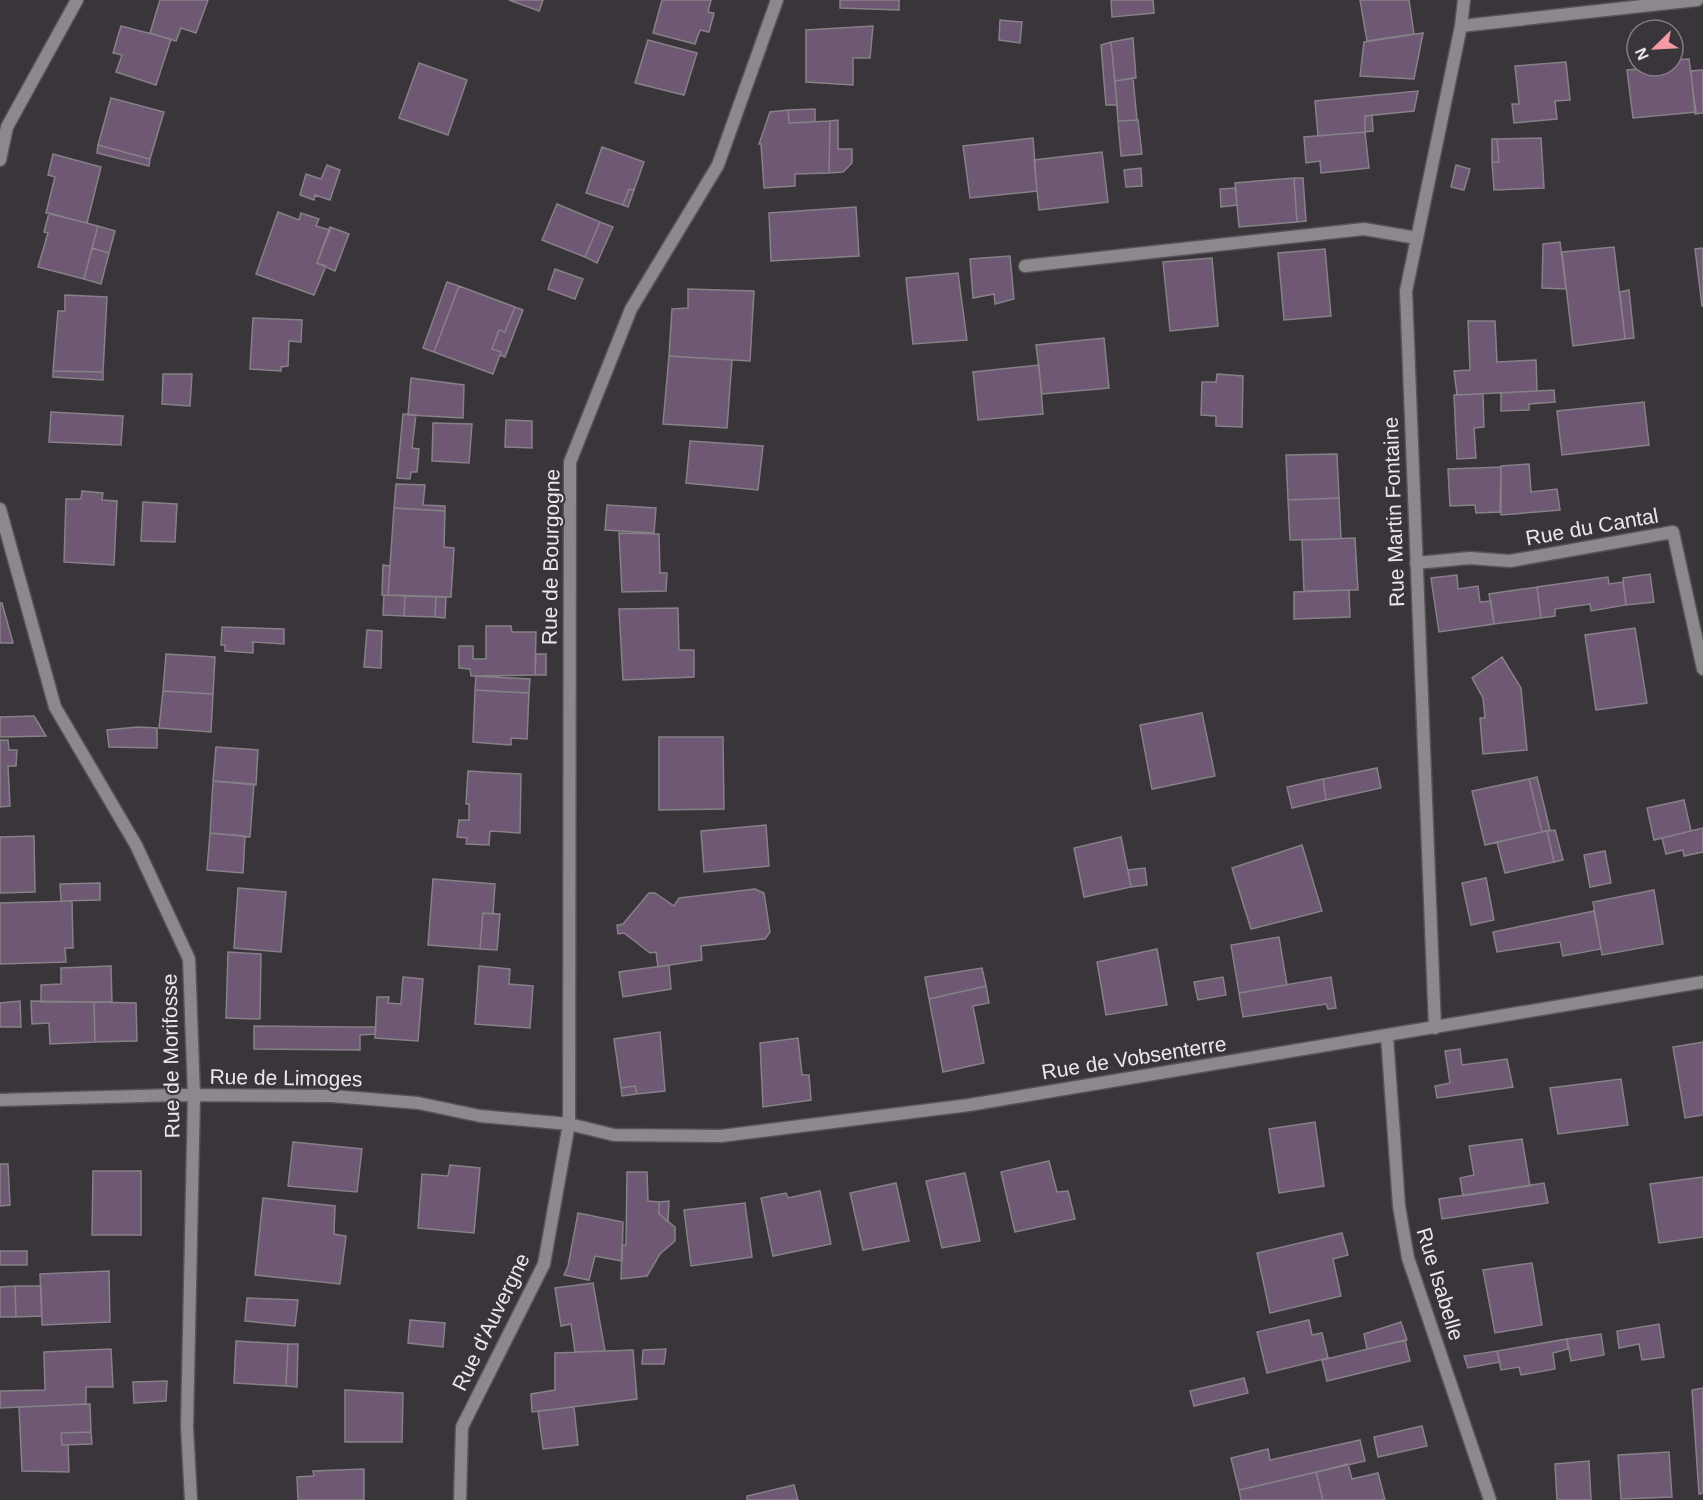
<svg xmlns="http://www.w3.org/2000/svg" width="1703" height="1500" font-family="Helvetica,sans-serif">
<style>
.building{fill:#6e5873;stroke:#868187;stroke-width:1.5}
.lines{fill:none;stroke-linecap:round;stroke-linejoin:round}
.lane-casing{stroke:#565257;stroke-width:15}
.street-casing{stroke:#565257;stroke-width:15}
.lane{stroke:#8d888e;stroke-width:12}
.street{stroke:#8d888e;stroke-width:12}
.labels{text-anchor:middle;stroke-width:4.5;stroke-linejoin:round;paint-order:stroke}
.street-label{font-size:21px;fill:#ebe8ec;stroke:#3a353b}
</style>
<rect width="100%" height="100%" fill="#3a353b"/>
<path class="building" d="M 208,0 L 196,33 L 181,28 L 176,41 L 150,33 L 160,0 Z
M 509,0 L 543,0 L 539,11 Z
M 662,0 L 711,0 L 708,12 L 714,13 L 709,32 L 700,30 L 695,44 L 653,33 Z
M 840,0 L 899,0 L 899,10 L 840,8 Z
M 1111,0 L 1153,0 L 1154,13 L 1112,17 Z
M 1360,0 L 1409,0 L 1414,34 L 1367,41 Z
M 1000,20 L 1022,22 L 1020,43 L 999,40 Z
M 121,26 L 171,39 L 156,85 L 116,72 L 122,55 L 113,53 Z
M 873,26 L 870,58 L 853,58 L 853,85 L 806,82 L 806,30 Z
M 1423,33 L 1414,79 L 1360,76 L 1364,42 Z
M 1133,38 L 1136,78 L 1115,81 L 1111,42 Z
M 648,40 L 697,53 L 684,95 L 635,83 Z
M 1111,42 L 1117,105 L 1106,105 L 1101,45 Z
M 1689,59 L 1696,112 L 1633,118 L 1627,70 L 1673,66 L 1673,60 Z
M 1566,62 L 1570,100 L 1555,101 L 1557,119 L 1514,123 L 1512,104 L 1519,104 L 1515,66 Z
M 419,63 L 467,80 L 448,135 L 399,118 Z
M 1703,70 L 1703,113 L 1695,114 L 1691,71 Z
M 1133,78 L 1137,120 L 1118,121 L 1115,81 Z
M 1418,91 L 1414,111 L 1365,116 L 1365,132 L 1318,136 L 1315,101 Z
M 111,98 L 164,112 L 150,159 L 98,145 Z
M 815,109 L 815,122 L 789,123 L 788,110 Z
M 788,110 L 789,123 L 830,121 L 829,173 L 795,174 L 795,186 L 764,188 L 761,144 L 759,144 L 770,112 Z
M 1372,115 L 1373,131 L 1365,132 L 1365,116 Z
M 838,120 L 838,149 L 852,149 L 852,163 L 843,172 L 829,173 L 830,121 Z
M 1138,120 L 1142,154 L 1121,156 L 1118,121 Z
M 1365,132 L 1369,168 L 1321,173 L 1320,161 L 1306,163 L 1304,137 Z
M 1033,138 L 1037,191 L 970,198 L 963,146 Z
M 1541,138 L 1544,188 L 1494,190 L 1492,162 L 1499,162 L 1497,139 Z
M 1492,139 L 1497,139 L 1499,162 L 1492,162 Z
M 98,145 L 150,159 L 149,166 L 97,153 Z
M 602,147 L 644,162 L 634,190 L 629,189 L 623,205 L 586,193 Z
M 1102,152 L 1108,202 L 1039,210 L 1034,160 Z
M 53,154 L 101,167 L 87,223 L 46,213 L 55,177 L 48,175 Z
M 327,165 L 340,170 L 330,200 L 315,195 L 314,200 L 300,195 L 306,174 L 321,179 Z
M 1456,165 L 1470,169 L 1464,190 L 1451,187 Z
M 1141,168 L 1142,186 L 1126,187 L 1124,170 Z
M 1294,178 L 1303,178 L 1306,221 L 1297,222 Z
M 1294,178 L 1297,222 L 1239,227 L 1235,183 Z
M 1236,188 L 1237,205 L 1221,207 L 1220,189 Z
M 629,189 L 634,190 L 628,207 L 623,205 Z
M 557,204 L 600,222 L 585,257 L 542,240 Z
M 856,207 L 859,256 L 771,261 L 769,213 Z
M 278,212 L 299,220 L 301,213 L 319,219 L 316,226 L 330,230 L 317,263 L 326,266 L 314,295 L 256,274 Z
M 49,213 L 98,226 L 84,279 L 38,267 L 48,233 L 44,232 Z
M 600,222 L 613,227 L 597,263 L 585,257 Z
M 98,226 L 115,231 L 109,253 L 92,248 Z
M 330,227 L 349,234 L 335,271 L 317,263 Z
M 1560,242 L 1566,289 L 1542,288 L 1543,244 Z
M 1614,247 L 1625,339 L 1573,346 L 1562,252 Z
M 92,248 L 109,253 L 101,284 L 84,279 Z
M 1703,248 L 1703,306 L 1702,306 L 1695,249 Z
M 1325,249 L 1331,316 L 1284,320 L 1278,253 Z
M 1010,256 L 1014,299 L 995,304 L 994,294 L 973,298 L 970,259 Z
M 1212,258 L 1218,326 L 1170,331 L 1163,262 Z
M 555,269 L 583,279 L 575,299 L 548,289 Z
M 958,273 L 967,340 L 913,344 L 906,278 Z
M 447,282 L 459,286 L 434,352 L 423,348 Z
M 459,286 L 515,307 L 505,332 L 499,330 L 492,349 L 501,352 L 493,374 L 434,352 Z
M 688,289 L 754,291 L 750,361 L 669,356 L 672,309 L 688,308 Z
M 1629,290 L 1634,338 L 1625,339 L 1620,292 Z
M 65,295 L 107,297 L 103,372 L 53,371 L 58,311 L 65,311 Z
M 515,307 L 523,310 L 505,357 L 500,355 L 501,352 L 492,349 L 499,330 L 505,332 Z
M 253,318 L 302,320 L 301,342 L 289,341 L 288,366 L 281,367 L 281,371 L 250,369 Z
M 1468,321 L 1495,321 L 1497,362 L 1536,360 L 1537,391 L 1457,395 L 1454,371 L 1470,370 Z
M 1104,338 L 1109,388 L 1042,394 L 1036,345 Z
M 669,356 L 732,360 L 727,428 L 663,424 Z
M 1039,365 L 1043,414 L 978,420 L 973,372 Z
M 53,371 L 103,372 L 103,380 L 53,377 Z
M 163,374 L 192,374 L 190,406 L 162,404 Z
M 1217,374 L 1243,376 L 1242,427 L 1216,426 L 1216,416 L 1201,415 L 1202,382 L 1216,382 Z
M 411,378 L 464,385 L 463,418 L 408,415 Z
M 1554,390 L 1555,402 L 1529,404 L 1529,410 L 1501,411 L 1501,393 Z
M 1483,394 L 1484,427 L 1474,428 L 1476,458 L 1457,459 L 1454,395 Z
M 1644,402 L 1649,445 L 1562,455 L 1557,411 Z
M 51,412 L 123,416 L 121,445 L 49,442 Z
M 403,414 L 416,415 L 412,448 L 419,449 L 417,472 L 411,472 L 410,479 L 397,478 Z
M 506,420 L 532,421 L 532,448 L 505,447 Z
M 433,423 L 472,424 L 469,463 L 432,461 Z
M 690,441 L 763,446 L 758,490 L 686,483 Z
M 1337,454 L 1339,498 L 1288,500 L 1286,455 Z
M 1529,464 L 1531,492 L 1557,489 L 1560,510 L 1501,515 L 1501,466 Z
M 1501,467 L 1500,512 L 1476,513 L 1475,505 L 1450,506 L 1448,469 Z
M 396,484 L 425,485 L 423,505 L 445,506 L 445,511 L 394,508 Z
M 82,491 L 103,493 L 102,500 L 117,501 L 114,565 L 64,562 L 66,499 L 81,499 Z
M 1339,498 L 1341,539 L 1290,540 L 1288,500 Z
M 143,502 L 177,504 L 175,542 L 141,541 Z
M 607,505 L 656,508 L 654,533 L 605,530 Z
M 394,508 L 445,511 L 444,547 L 454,548 L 451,597 L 388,595 Z
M 619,533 L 659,534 L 660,573 L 667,573 L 666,591 L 622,592 Z
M 1355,538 L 1358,590 L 1304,591 L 1302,540 Z
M 383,565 L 390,566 L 388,595 L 382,595 Z
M 1650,574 L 1654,602 L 1626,605 L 1623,578 Z
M 1457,575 L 1458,589 L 1478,586 L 1480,602 L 1491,601 L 1494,624 L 1439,632 L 1431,578 Z
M 1608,577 L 1609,584 L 1623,582 L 1626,605 L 1591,611 L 1590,604 L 1555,609 L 1555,616 L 1541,618 L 1537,587 Z
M 1537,587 L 1541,618 L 1494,624 L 1489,594 Z
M 1349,590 L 1350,617 L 1294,619 L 1294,592 Z
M 384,595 L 405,596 L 404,616 L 383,615 Z
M 405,596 L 436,597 L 435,617 L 404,616 Z
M 436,597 L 446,597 L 445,618 L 435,617 Z
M 0,603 L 2,603 L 13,643 L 0,643 Z
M 678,608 L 679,650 L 694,650 L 694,677 L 623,680 L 619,609 Z
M 486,626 L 511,626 L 512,632 L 536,632 L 535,675 L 471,676 L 470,669 L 459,668 L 459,646 L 473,646 L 473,659 L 486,659 Z
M 222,627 L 284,629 L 284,644 L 253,642 L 253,653 L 225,651 L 225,645 L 221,645 Z
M 1635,628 L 1647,703 L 1596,710 L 1585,635 Z
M 367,630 L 382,631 L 381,668 L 364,667 Z
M 166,654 L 215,657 L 213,694 L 163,691 Z
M 536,654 L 546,654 L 546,675 L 535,675 Z
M 1502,657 L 1521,688 L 1527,750 L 1483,754 L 1480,718 L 1485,718 L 1483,698 L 1472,678 Z
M 476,676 L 530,679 L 529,693 L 475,690 Z
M 475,690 L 529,693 L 527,739 L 511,738 L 511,745 L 473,742 Z
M 163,691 L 213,694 L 211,732 L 159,728 Z
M 1202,713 L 1215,776 L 1152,789 L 1140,725 Z
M 34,716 L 46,736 L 0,737 L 0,717 Z
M 138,727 L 157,728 L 157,748 L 109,747 L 107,730 Z
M 659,737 L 723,737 L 724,809 L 659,810 Z
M 0,740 L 8,740 L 9,750 L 17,750 L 16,766 L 8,766 L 10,806 L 0,807 Z
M 216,747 L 258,750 L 256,785 L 213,781 Z
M 1377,768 L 1381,788 L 1326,800 L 1323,779 Z
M 468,771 L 521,774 L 520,833 L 490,831 L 489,845 L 466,844 L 467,838 L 457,837 L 459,820 L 469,820 L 469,804 L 466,804 Z
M 1537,777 L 1550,830 L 1542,832 L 1529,779 Z
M 1323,779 L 1326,800 L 1292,808 L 1287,787 Z
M 1529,779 L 1542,832 L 1485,845 L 1472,791 Z
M 213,781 L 254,784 L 250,837 L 210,833 Z
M 1684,800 L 1691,831 L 1654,840 L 1647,808 Z
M 766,825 L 769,866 L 704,872 L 701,831 Z
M 1703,828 L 1703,852 L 1684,856 L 1683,850 L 1666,854 L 1662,838 Z
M 1555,830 L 1563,860 L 1554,862 L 1547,831 Z
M 1547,831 L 1554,862 L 1505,873 L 1497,842 Z
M 210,833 L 245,836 L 243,873 L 207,870 Z
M 34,836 L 35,892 L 0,893 L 0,837 Z
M 1121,837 L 1131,887 L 1084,897 L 1074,848 Z
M 1302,845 L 1322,911 L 1251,929 L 1232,868 Z
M 1605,851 L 1611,883 L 1590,887 L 1584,855 Z
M 1145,868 L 1147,885 L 1131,887 L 1128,870 Z
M 1486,878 L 1494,920 L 1471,925 L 1462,883 Z
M 433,879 L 495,884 L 493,914 L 483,913 L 480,949 L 428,945 Z
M 100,883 L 100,900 L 61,901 L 60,884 Z
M 238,888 L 286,892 L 281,952 L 234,948 Z
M 755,889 L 764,893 L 770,932 L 765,939 L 701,946 L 702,960 L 658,967 L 656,952 L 650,953 L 624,933 L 618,934 L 617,925 L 623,924 L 649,893 L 655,893 L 674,906 L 679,898 Z
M 1654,890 L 1663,944 L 1602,955 L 1593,902 Z
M 72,901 L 73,948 L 65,948 L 66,962 L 0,964 L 0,903 Z
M 1594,911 L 1601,949 L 1563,956 L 1560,942 L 1497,952 L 1493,932 Z
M 483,913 L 500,914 L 497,950 L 480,949 Z
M 1279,937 L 1287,985 L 1239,993 L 1231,945 Z
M 1157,949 L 1167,1005 L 1106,1015 L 1097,962 Z
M 228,952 L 261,954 L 260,1019 L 226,1018 Z
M 669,965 L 671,989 L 623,997 L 619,972 Z
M 111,966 L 112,1002 L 41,1002 L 41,985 L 61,984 L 61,968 Z
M 479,966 L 510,969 L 509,984 L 533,986 L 530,1028 L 475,1024 Z
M 982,968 L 986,986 L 929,999 L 925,977 Z
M 403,977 L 423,979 L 418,1041 L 375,1038 L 377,997 L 389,997 L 388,1003 L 401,1004 Z
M 1223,977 L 1226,995 L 1198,1000 L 1194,982 Z
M 1331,977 L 1336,1008 L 1328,1009 L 1326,1004 L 1243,1017 L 1239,993 Z
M 986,986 L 989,1003 L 973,1006 L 984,1063 L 943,1072 L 929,999 Z
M 20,1001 L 21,1027 L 0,1027 L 0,1003 Z
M 31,1001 L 94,1002 L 95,1042 L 50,1044 L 49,1023 L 32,1024 Z
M 94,1002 L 136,1003 L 137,1041 L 95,1042 Z
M 254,1026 L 349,1027 L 376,1027 L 375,1034 L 360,1035 L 360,1050 L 254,1049 Z
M 660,1032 L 665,1091 L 637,1094 L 635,1086 L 621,1088 L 614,1039 Z
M 798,1038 L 802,1075 L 809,1075 L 811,1100 L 763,1107 L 760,1043 Z
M 1703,1042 L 1703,1115 L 1685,1118 L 1673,1047 Z
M 1460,1049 L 1462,1065 L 1507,1059 L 1513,1087 L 1437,1098 L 1435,1086 L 1450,1083 L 1445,1051 Z
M 1621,1079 L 1628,1125 L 1558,1134 L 1550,1088 Z
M 635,1086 L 637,1094 L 622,1096 L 621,1088 Z
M 1315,1122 L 1324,1186 L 1279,1193 L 1269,1129 Z
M 1522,1139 L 1530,1186 L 1463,1196 L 1460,1178 L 1474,1175 L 1469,1146 Z
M 293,1142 L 362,1149 L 357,1192 L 288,1186 Z
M 1049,1161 L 1057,1192 L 1068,1191 L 1075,1219 L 1015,1232 L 1001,1172 Z
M 0,1164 L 8,1164 L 10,1205 L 0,1206 Z
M 450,1165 L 480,1168 L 474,1233 L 418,1228 L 422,1174 L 448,1176 Z
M 93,1171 L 141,1171 L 141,1235 L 92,1235 Z
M 627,1172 L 647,1172 L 648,1201 L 659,1202 L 659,1214 L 675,1227 L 675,1241 L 660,1254 L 647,1276 L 621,1279 L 622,1245 L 626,1245 Z
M 965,1173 L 980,1241 L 942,1248 L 926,1181 Z
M 1703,1177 L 1703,1237 L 1659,1243 L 1650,1184 Z
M 896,1183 L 909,1241 L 863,1250 L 850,1193 Z
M 1544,1183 L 1548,1203 L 1442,1219 L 1439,1199 Z
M 820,1191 L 831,1244 L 773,1256 L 761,1198 L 786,1193 L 788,1198 Z
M 263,1198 L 335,1206 L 334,1234 L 346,1236 L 340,1284 L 255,1275 Z
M 669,1201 L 668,1222 L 659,1214 L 659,1202 Z
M 745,1203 L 752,1257 L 691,1266 L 684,1210 Z
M 578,1213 L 623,1222 L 622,1261 L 595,1256 L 589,1280 L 564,1275 L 568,1266 Z
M 1342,1233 L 1348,1255 L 1333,1259 L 1341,1296 L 1270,1313 L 1257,1253 Z
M 0,1251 L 27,1251 L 27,1265 L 0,1265 Z
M 1532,1263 L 1542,1325 L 1495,1333 L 1483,1270 Z
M 109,1271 L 110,1322 L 42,1325 L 40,1274 Z
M 593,1283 L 605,1351 L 575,1352 L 571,1324 L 561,1326 L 555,1288 Z
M 15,1286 L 41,1286 L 42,1316 L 16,1317 Z
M 15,1286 L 16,1317 L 0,1317 L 0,1287 Z
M 247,1298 L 298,1300 L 295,1326 L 245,1321 Z
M 410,1320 L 445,1323 L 443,1347 L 408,1343 Z
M 1309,1320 L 1312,1335 L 1322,1333 L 1328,1358 L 1267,1373 L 1257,1332 Z
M 1401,1322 L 1407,1340 L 1367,1349 L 1364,1334 Z
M 1659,1324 L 1664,1357 L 1642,1360 L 1639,1344 L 1619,1348 L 1617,1331 Z
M 1601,1334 L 1604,1355 L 1571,1361 L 1567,1339 Z
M 1567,1339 L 1568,1349 L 1553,1353 L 1555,1369 L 1521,1375 L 1519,1367 L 1501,1370 L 1497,1351 Z
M 1405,1340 L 1410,1361 L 1327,1381 L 1322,1360 Z
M 236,1341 L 288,1344 L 286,1386 L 234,1383 Z
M 288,1344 L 298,1344 L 297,1387 L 286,1386 Z
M 111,1349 L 113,1387 L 86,1387 L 86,1404 L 0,1408 L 0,1391 L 45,1390 L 44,1352 Z
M 666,1349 L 664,1364 L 642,1364 L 643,1350 Z
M 633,1350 L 637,1399 L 532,1412 L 531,1394 L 555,1390 L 555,1353 Z
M 1497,1351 L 1500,1362 L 1468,1368 L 1464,1356 Z
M 1244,1378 L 1248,1393 L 1194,1406 L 1190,1391 Z
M 167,1381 L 166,1401 L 134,1403 L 133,1382 Z
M 1703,1388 L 1703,1493 L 1699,1494 L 1692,1390 Z
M 345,1390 L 403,1393 L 402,1442 L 345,1442 Z
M 90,1404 L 91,1432 L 61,1433 L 62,1445 L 68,1445 L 69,1472 L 22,1471 L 19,1407 Z
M 574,1407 L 578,1445 L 543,1449 L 538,1411 Z
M 1422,1426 L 1427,1446 L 1378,1457 L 1374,1437 Z
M 91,1432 L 92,1444 L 62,1445 L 61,1433 Z
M 1360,1440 L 1365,1461 L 1239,1490 L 1231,1458 L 1268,1449 L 1270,1460 Z
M 1669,1452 L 1672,1497 L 1621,1499 L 1618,1455 Z
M 1589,1461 L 1591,1500 L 1557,1500 L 1555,1464 Z
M 1348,1464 L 1352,1479 L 1378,1473 L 1385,1500 L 1323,1500 L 1316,1472 Z
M 364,1469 L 364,1500 L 298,1500 L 297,1477 L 314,1476 L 313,1471 Z
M 1316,1472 L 1323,1500 L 1241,1500 L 1239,1490 Z
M 794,1485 L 798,1500 L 747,1500 L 747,1496 Z"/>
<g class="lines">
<g class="lane-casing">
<path id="lane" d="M 1025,266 L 1364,229 L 1417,238"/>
</g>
<g class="street-casing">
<path id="street" d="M 1461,26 L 1697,0
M 0,160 L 7,127 L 77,0
M 0,509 L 55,707 L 136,845 L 189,959 L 194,1095 L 187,1427 L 191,1500
M 1416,563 L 1470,558 L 1510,561 L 1673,532 L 1703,669
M 1435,1028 L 1406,291 L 1461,26 L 1464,0
M 1387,1036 L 1399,1206 L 1408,1258 L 1490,1500
M 0,1100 L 176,1095 L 332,1096 L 418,1103 L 480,1116 L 569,1124 L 614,1135 L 721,1136 L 969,1105 L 1703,982
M 460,1500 L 462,1427 L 544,1264 L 569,1124 L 570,462 L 631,309 L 718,165 L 777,0"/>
</g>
<use href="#lane" class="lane"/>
<use href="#street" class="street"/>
</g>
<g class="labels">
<g class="street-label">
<text transform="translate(1394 512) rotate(-92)" y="7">Rue Martin Fontaine</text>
<text transform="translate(1592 527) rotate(-10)" y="7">Rue du Cantal</text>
<text transform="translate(551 557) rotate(-89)" y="7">Rue de Bourgogne</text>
<text transform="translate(171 1056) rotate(-91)" y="7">Rue de Morifosse</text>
<text transform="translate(1134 1058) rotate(-9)" y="7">Rue de Vobsenterre</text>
<text transform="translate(286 1078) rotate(1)" y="7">Rue de Limoges</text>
<text transform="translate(1440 1284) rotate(73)" y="7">Rue Isabelle</text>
<text transform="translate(491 1322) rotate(-64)" y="7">Rue d'Auvergne</text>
</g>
</g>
<g transform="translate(1655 48) rotate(246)"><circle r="28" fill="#3a353b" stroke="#817d82" stroke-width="1.5"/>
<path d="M0-4.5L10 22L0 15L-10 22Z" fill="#f49aa4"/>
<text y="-9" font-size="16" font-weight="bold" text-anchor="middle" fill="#ebe8ec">N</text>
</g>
</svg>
